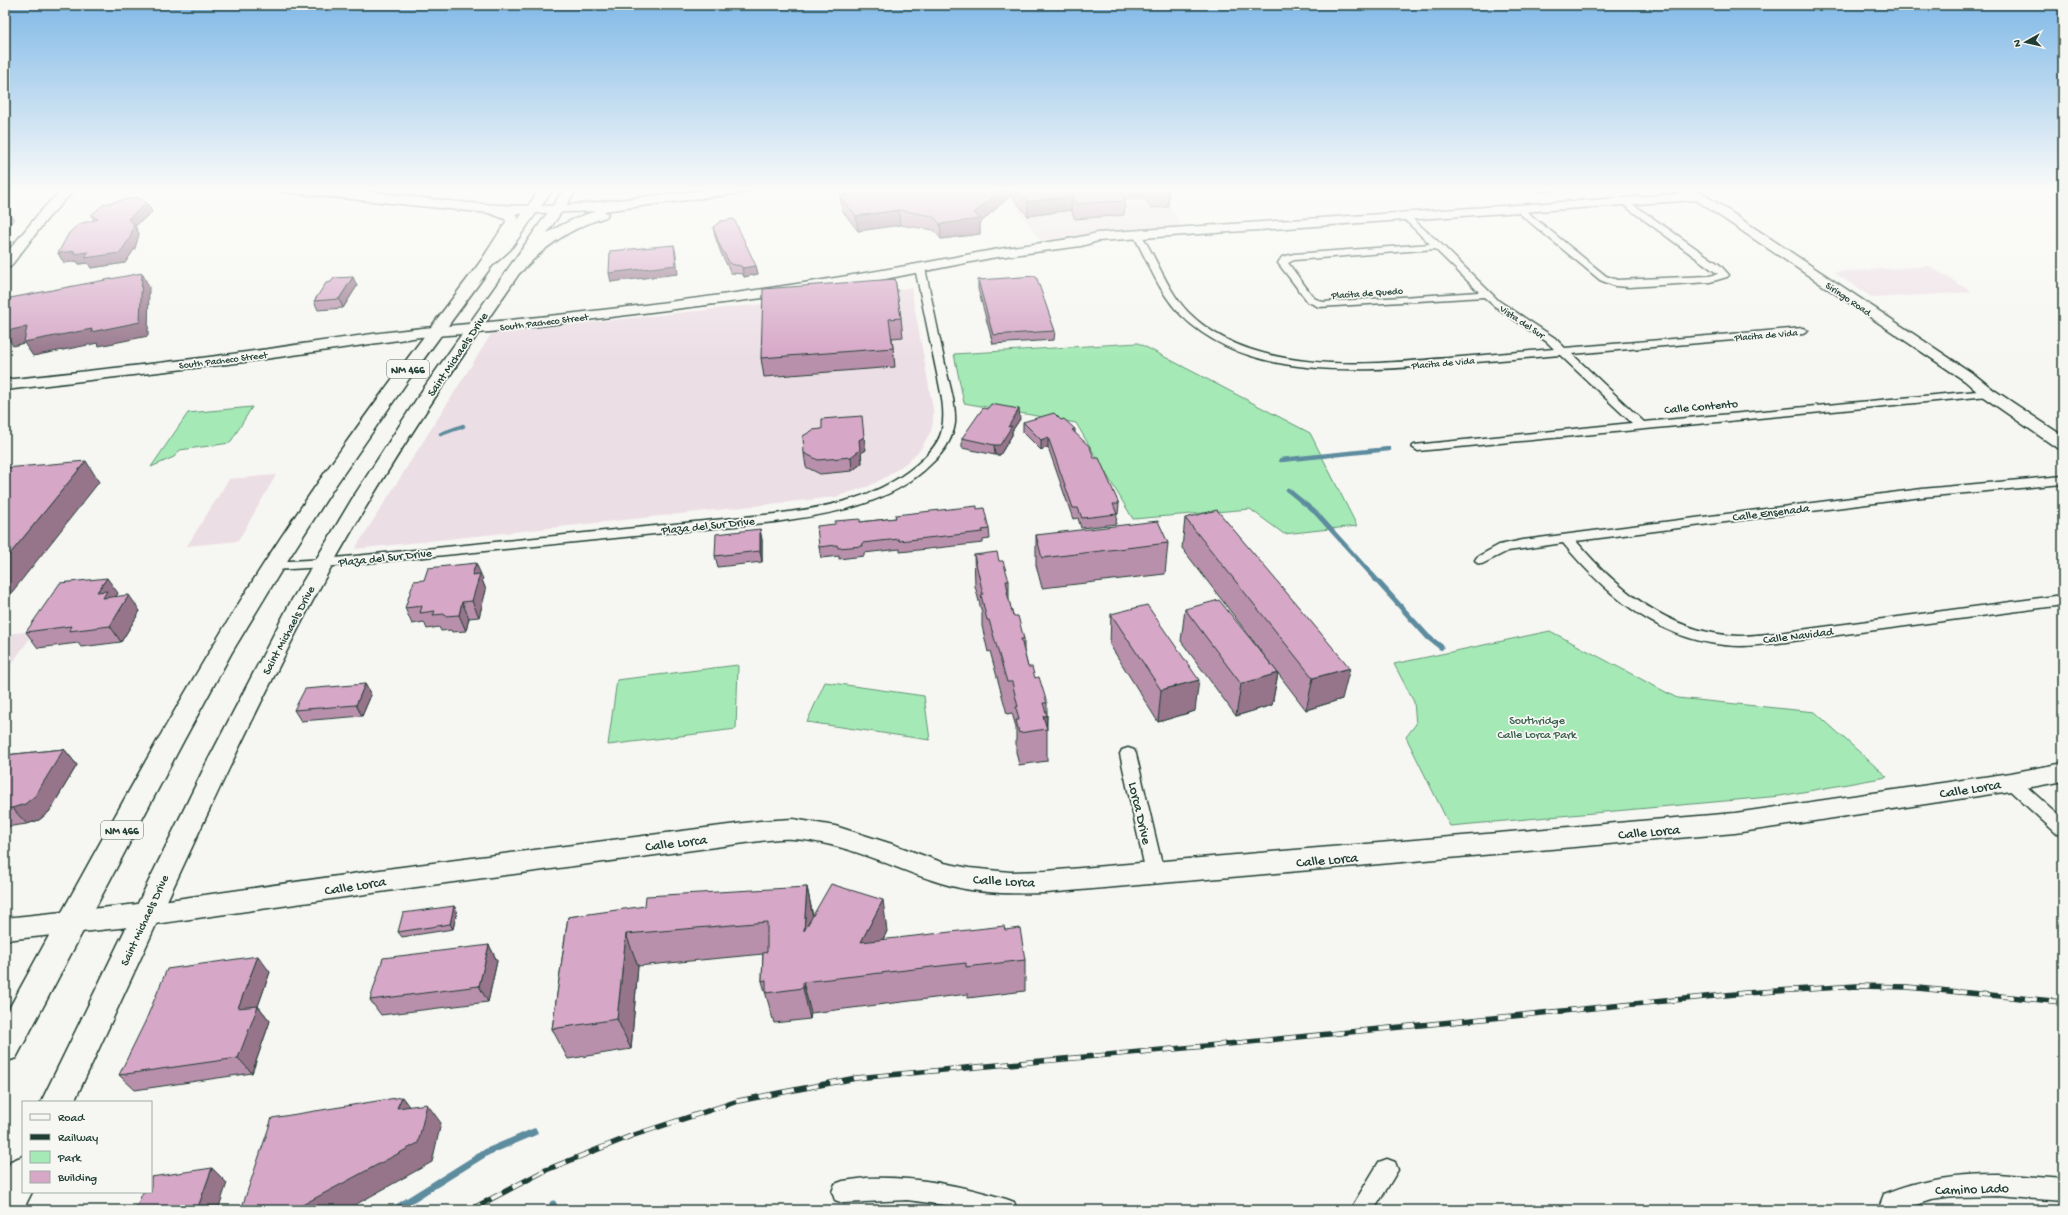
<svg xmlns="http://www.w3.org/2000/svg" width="2068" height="1215" font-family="'Gochi Hand',sans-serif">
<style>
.built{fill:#ecdee5}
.green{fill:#a5eab6;stroke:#629475}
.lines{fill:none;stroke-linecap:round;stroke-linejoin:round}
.stream-far2{stroke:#5d8c9e;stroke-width:4.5}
.stream-far1{stroke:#5d8c9e;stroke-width:5.5}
.stream{stroke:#5d8c9e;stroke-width:7}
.street-casing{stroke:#1f3d34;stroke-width:3}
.secondary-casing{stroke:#1f3d34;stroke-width:3}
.primary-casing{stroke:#1f3d34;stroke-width:3}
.highway-casing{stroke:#1f3d34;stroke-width:3}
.street{fill:#f6f6f2;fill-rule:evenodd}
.secondary{fill:#f6f6f2;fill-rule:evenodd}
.primary{fill:#f6f6f2;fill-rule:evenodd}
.highway{fill:#f6f6f2;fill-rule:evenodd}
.rail-far1-casing{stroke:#1f3d34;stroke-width:3}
.rail-casing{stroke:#1f3d34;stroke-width:5.5}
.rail-far1{stroke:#f6f6f2;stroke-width:2;stroke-dasharray:6;stroke-linecap:butt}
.rail{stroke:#f6f6f2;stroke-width:4;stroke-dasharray:12;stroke-linecap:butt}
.wall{fill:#b890ab;stroke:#1f3d34}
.shaded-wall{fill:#96758b;stroke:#1f3d34}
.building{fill:#d6a7c7;stroke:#1f3d34}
.labels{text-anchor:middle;stroke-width:3.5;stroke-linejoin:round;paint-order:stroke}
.far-street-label{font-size:10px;fill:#1f3d34;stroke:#f6f6f2}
.shield{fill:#f6f6f2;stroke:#60746d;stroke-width:1}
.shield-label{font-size:11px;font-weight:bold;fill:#1f3d34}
.street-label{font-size:12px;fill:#1f3d34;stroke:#f6f6f2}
.park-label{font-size:12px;fill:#3a604e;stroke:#f6f6f2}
.near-street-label{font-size:14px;fill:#1f3d34;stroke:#f6f6f2}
</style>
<rect width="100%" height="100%" fill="#f6f6f2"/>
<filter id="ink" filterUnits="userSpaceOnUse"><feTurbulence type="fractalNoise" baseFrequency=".025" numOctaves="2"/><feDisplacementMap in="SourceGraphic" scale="8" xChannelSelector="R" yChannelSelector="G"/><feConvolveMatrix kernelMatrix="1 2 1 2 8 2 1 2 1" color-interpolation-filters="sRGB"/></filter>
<g filter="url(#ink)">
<path class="built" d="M 1003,188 L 1158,188 L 1182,227 L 1040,240 Z
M 1929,266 L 1972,292 L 1873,298 L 1833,272 Z
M 911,288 L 933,409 L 933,421 L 931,431 L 920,450 L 906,463 L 886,477 L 869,486 L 835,497 L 355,549 L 492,333 Z
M 276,475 L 238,541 L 187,546 L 229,479 Z
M 35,631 L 5,673 L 5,634 Z"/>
<path class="green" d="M 1138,343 L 1310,433 L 1357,526 L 1284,534 L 1250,509 L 1133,519 L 1076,423 L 964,403 L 954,354 Z
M 252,407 L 230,443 L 180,450 L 174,457 L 151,467 L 188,413 Z
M 1550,631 L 1677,698 L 1815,712 L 1887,777 L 1780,796 L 1450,826 L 1406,737 L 1416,724 L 1414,702 L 1394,664 Z
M 738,665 L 736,729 L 608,745 L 617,680 Z
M 825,682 L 924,696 L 930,740 L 807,722 Z"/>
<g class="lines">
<path class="stream-far2" d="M 441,434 L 463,426
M 1281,460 L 1389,449
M 1288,490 L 1316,513 L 1372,575"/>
<path class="stream-far1" d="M 1371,574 L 1428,637 L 1441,647"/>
<path class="stream" d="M 553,1204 L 555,1210
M 394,1210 L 487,1152 L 534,1132"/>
<g class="street-casing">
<path id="street" d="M 1624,198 L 1720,265 L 1729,275 L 1727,277 L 1710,282 L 1629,287 L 1615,286 L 1600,280 L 1514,209 L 1521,207 L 1606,276 L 1617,280 L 1709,276 L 1718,274 L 1621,203 L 1620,201 Z
M 1407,214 L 1441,244 L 1499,301 L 1555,338 L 1565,348 L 1803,328 L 1808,331 L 1803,334 L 1572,354 L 1644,422 L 1988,390 L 1994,393 L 1988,396 L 1418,451 L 1412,447 L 1414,445 L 1632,423 L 1560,355 C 1524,358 1488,361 1452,364 C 1366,371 1249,382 1182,316 C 1160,295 1148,262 1134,236 L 1135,234 L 1141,234 C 1157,259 1167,290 1188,312 C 1252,376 1367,365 1449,358 C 1484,355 1519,352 1554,349 L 1547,342 L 1493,305 L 1484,297 L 1319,307 L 1308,302 L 1278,263 L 1282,257 L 1294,254 L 1430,244 L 1404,219 L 1403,217 ZM 1435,249 L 1479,292 L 1323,302 L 1314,298 L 1288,263 L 1294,260 Z
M 920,265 L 925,268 C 932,302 939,335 946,369 C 950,387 956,404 955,423 C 953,439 943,453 931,464 C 890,505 831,514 775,522 L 325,567 L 273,570 L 268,569 L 266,566 L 268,563 L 273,562 L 325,559 L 775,514 C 829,507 882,498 923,459 C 931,451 940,441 942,429 C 946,409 940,389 936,369 C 929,335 922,302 915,268 Z
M 2063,476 L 2063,484 L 1922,497 L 1576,541 C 1617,590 1671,634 1739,636 C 1752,636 1765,634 1778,633 L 2063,595 L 2063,605 L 1778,643 C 1765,644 1752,646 1739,646 C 1663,644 1609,598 1563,543 L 1508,551 L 1482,564 L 1477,563 L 1475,560 L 1477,557 L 1499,545 L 1523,540 L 1922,489 Z
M 1128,748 L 1134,750 L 1136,754 L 1164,873 L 1161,878 L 1155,880 L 1149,878 L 1146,873 L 1120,754 L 1122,750 Z
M 2011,776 L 2017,778 L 2063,819 L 2063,836 L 2057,834 L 2005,786 L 2003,782 L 2005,778 Z
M 1387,1159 L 1395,1162 L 1398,1170 L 1374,1210 L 1350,1210 L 1379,1162 Z
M 1998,1174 L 2063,1179 L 2063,1201 L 1998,1196 L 1953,1197 L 1931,1200 L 1900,1210 L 1878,1210 L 1884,1194 C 1924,1178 1956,1174 1998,1174 Z
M 866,1178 C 915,1176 959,1185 1006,1199 L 1014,1202 L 1017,1210 L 968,1210 L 945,1205 L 907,1200 L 843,1203 L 835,1200 L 832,1192 L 835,1184 L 843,1181 Z"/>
</g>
<g class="secondary-casing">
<path id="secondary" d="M 63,188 L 76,188 L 48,218 L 10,267 L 5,268 L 5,255 L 40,212 Z
M 1686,188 L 1702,193 L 1975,375 L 1994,390 L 2063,436 L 2063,449 L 2057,448 L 1982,396 L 1965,381 L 1696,200 L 1098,241 L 1081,246 L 991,258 L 880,280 L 788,295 L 490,332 L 420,337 L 244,362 L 5,390 L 5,380 C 86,371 167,363 247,352 C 306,344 364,334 423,328 C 610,312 797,288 982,252 C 1020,244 1059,243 1097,233 L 1681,194 L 1682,190 Z
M 2063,763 L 2063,781 L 2011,791 L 1735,833 L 1046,893 C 1011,894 975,894 941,883 C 892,868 845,842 793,839 C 782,838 771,840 760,841 L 394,890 L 148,925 L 5,940 L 5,918 L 148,903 L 394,868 L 760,821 L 793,819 L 835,826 L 892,844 L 944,863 L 969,868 L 1010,872 L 1046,871 L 1735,813 L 2011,773 Z"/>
</g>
<g class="primary-casing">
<path id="primary" d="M 541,188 L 554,188 L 510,250 L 491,267 L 409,379 L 333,489 L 284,566 L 232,652 L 184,740 L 16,1058 L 5,1062 L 5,1016 C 88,865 169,713 261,568 C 329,462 405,361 481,261 L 500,244 Z
M 565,188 L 578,188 C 485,324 388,458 311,604 C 226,766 152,936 74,1102 L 41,1102 L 205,766 L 290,603 L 352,499 L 423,389 Z
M 23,1156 L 23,1192 L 32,1192 L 23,1210 L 5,1210 L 5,1173 L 11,1161 Z"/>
</g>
<g class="highway-casing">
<path id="highway" d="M 276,188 C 292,188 308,187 324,188 C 393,192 462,206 532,206 C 606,206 680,188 754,188 L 748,192 L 604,211 L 608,214 L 606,217 C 570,228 545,246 520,273 L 510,273 L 508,270 C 528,240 562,222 596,211 L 515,214 L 520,222 L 491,267 L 481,267 L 479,264 L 506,222 L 505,219 L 489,213 L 282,192 Z"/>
</g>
<use href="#street" class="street"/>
<use href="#secondary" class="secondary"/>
<use href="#primary" class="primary"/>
<use href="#highway" class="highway"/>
<g class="rail-far1-casing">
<path id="rail-far1" d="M 2058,188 L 2063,192"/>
</g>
<g class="rail-casing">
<path id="rail" d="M 470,1210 L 546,1170 L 631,1136 L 738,1101 L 856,1078 L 1228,1044 L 1746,993 L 1857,986 L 1907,987 L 2063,1002"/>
</g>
<use href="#rail-far1" class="rail-far1"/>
<use href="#rail" class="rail"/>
</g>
<path class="wall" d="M 870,188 L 1166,188 L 1169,192 L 1168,207 L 1151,208 L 1145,199 L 1124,200 L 1125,201 L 1124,215 L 1075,219 L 1071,210 L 1028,216 L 1011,195 L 980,223 L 980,234 L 941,239 L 934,230 L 900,225 L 858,231 L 842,210 L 840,196 L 846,195 L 846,192 Z
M 1535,188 L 1584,188 L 1539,192 Z
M 147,203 L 152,212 L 135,226 L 139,234 L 135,248 L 125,263 L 91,268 L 88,263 L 79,264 L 77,261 L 64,263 L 58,253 L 94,220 L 91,215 Z
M 713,227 L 756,266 L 758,274 L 744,277 L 743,274 L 731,273 L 721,253 L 715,236 Z
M 895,279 L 901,318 L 903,337 L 892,338 L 895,367 L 764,377 L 761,358 Z
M 978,280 L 1055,331 L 1054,340 L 993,344 L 978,289 Z
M 357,286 L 343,308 L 318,310 L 314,301 Z
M 1020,419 L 1012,431 L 1012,435 L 1000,455 L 995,455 L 962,448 L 962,438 Z
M 1061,420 L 1075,429 L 1075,433 L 1094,458 L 1119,504 L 1118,514 L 1117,514 L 1116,524 L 1081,528 L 1078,518 L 1073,519 L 1048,447 L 1041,450 L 1023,432 L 1023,422 Z
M 866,450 L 861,453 L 862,463 L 852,471 L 820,474 L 806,467 L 804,453 Z
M 977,509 L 989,529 L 990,539 L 983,540 L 983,543 L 900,552 L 900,549 L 864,553 L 864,556 L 839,559 L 839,556 L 821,558 L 819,547 L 860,522 Z
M 1185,518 L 1342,699 L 1306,710 L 1182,548 Z
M 1036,535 L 1168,543 L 1165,574 L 1042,588 L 1036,565 Z
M 762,539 L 762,562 L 718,567 L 715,556 Z
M 974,555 L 999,561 L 1009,581 L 1009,601 L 1013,616 L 1024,639 L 1024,651 L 1028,667 L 1035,678 L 1047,703 L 1047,761 L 1019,765 L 1016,752 L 1016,727 L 1012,713 L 1007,714 L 990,651 L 988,652 L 982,626 L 982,613 L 975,586 Z
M 483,579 L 482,580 L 486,590 L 479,617 L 469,618 L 466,631 L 452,632 L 451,630 L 441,631 L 439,627 L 427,629 L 424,622 L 412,624 L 405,608 Z
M 118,593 L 116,596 L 140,611 L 121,642 L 81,647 L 78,643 L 38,648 L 26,632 Z
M 1185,609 L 1278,673 L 1272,705 L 1236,716 L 1181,641 Z
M 1111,614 L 1195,711 L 1158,722 L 1110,645 Z
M 365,684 L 371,695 L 362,716 L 301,721 L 294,710 Z
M 64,749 L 77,765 L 49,812 L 39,820 L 27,824 L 5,827 L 5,755 Z
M 807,887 L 813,916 L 887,931 L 883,940 L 1005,930 L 1025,960 L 1025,991 L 968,998 L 968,994 L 811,1013 L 810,1019 L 774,1023 L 762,981 L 763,954 L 638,966 L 631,1049 L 568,1059 L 552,1029 L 568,917 Z
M 454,906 L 457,911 L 453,929 L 402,937 L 398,932 Z
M 489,945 L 497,961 L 488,1002 L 381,1015 L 370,1000 Z
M 270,972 L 258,1006 L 270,1021 L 252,1073 L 135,1090 L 119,1075 Z"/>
<path class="shaded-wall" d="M 1003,188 L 1011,188 L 1011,195 L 980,223 L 980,234 L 941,239 L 940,224 L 974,213 Z
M 5,196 L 8,202 L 5,204 Z
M 1072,196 L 1071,210 L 1028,216 L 1028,202 Z
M 147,203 L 152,212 L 135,226 L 139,234 L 135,248 L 125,263 L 91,268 L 88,263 L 79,264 L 77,261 L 64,263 L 58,253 L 128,219 Z
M 7,210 L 8,212 L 9,211 L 14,220 L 5,228 L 5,212 Z
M 899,210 L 900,225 L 858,231 L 856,216 Z
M 674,245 L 676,254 L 678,274 L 611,282 L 609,273 Z
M 756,266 L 758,274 L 744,277 L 742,268 Z
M 142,273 L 149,287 L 148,336 L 99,346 L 98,343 L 33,356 L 24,343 L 13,346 L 8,338 L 5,338 L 5,322 Z
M 353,277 L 357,286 L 343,308 L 339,299 Z
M 1019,409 L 1020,419 L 1012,431 L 1012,435 L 1000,455 L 995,455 L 994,445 Z
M 864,437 L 866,450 L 861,453 L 862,463 L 852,471 L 851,457 L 859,440 Z
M 1048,437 L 1048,447 L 1041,450 L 1041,440 Z
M 86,461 L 99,482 L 5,601 L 5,560 Z
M 760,529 L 762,539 L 762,562 L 760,551 Z
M 476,563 L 483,579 L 482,580 L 486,590 L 479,617 L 472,601 L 472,575 Z
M 107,578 L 118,593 L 114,600 L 114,614 L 97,592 Z
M 129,595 L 140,611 L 121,642 L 110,626 Z
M 462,602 L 469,618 L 466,631 L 459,615 Z
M 1350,668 L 1342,699 L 1306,710 L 1313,678 Z
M 1278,673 L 1272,705 L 1236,716 L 1241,684 Z
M 1199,680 L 1195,711 L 1158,722 L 1161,690 Z
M 365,684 L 371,695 L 362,716 L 356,705 Z
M 1043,716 L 1047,716 L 1046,729 Z
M 64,749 L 77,765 L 49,812 L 39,820 L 27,824 L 12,808 Z
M 807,887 L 813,918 L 804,931 Z
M 883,900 L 887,931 L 866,973 L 861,942 Z
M 454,906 L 457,911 L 453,929 L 450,924 Z
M 626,934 L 638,966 L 631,1049 L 617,1019 Z
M 489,945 L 497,961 L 488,1002 L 479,986 Z
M 258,956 L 270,972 L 258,1006 L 270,1021 L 252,1073 L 238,1058 L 238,1008 Z
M 803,982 L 811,1013 L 810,1019 L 803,988 Z
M 402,1097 L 417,1117 L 397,1108 Z
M 427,1104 L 441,1123 L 432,1162 L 346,1210 L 293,1210 Z
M 212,1168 L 227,1183 L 218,1210 L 197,1210 Z"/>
<path class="building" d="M 870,188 L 1003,188 L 974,213 L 980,219 L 940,224 L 933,216 L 899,210 L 856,216 L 840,196 L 848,195 L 846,192 Z
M 1016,188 L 1118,188 L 1125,201 L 1076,204 L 1072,196 L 1028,202 Z
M 1148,188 L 1166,188 L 1169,192 L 1151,193 Z
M 137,197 L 147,203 L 128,219 L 134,224 L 130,238 L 120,253 L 85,258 L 88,252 L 73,254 L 75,251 L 58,253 L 69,233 L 79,224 L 98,219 L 91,215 L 104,204 Z
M 9,211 L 5,215 L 5,212 Z
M 734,219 L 756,266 L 742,268 L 741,266 L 730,264 L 719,244 L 713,227 L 721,221 Z
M 674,245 L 676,265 L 609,273 L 610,251 Z
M 142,273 L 140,322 L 91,332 L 92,329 L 24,342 L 27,327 L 5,331 L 5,299 Z
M 1036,276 L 1055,331 L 993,335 L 978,280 Z
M 353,277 L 339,299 L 314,301 L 326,283 L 331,282 L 334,278 Z
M 895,279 L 901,318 L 889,319 L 893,348 L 761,358 L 763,289 Z
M 991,404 L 1019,409 L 1008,427 L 1012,426 L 1000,445 L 994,445 L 962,438 L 983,408 L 987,409 Z
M 1054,413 L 1061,420 L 1064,419 L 1075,429 L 1072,430 L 1090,447 L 1094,458 L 1099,458 L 1119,504 L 1113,504 L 1117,514 L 1082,518 L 1078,508 L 1073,508 L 1048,437 L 1041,440 L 1023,422 Z
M 862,416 L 864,437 L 859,440 L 860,450 L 851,457 L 818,460 L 804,453 L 803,436 L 813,430 L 822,429 L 822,419 Z
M 86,461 L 5,560 L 5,468 Z
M 977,506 L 977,509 L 984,508 L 989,529 L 982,530 L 983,532 L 899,541 L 899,539 L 862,543 L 863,546 L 838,548 L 837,545 L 819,547 L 817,526 L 835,524 L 835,521 L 860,519 L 860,522 L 896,518 L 895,515 Z
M 1217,510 L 1350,668 L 1313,678 L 1185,518 Z
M 1158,521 L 1168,543 L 1042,558 L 1036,535 Z
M 760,529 L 760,551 L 715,556 L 716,534 Z
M 997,552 L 999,561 L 1003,561 L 1009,581 L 1006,581 L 1008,591 L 1007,592 L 1013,616 L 1018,616 L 1024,639 L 1021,639 L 1028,667 L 1032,667 L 1035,678 L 1039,677 L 1047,703 L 1043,703 L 1047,716 L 1043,716 L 1047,729 L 1019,733 L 1016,720 L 1019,720 L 1016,707 L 1018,707 L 1012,682 L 1007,682 L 989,620 L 987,620 L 981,595 L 983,594 L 974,555 Z
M 476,563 L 472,575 L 480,574 L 472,601 L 462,602 L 459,615 L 445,616 L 445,614 L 433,615 L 435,611 L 420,613 L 422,606 L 405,608 L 414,581 L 424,580 L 428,568 Z
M 107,578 L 97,592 L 107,591 L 103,598 L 129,595 L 110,626 L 69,631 L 71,626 L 26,632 L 60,583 Z
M 1219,600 L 1278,673 L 1241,684 L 1185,609 Z
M 1147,605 L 1199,680 L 1161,690 L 1111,614 Z
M 365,684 L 356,705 L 294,710 L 305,689 Z
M 64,749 L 35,796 L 25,804 L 12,808 L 5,809 L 5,755 Z
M 831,884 L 883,900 L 861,942 L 1004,926 L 1005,930 L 1020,928 L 1025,960 L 966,967 L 966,963 L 803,982 L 803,988 L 766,993 L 766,980 L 762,981 L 763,953 L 767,952 L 767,922 L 626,934 L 617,1019 L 552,1029 L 568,917 L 645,906 L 646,896 L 807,887 L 804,931 Z
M 454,906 L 450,924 L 398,932 L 403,913 Z
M 489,945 L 479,986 L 370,1000 L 383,958 Z
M 258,956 L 238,1008 L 258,1006 L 238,1058 L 119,1075 L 145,1022 L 167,969 Z
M 402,1097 L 397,1108 L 427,1104 L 418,1143 L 293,1210 L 241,1210 L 272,1118 Z
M 212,1168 L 197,1210 L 135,1210 L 143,1192 L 151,1192 L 151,1177 Z"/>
</g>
<linearGradient id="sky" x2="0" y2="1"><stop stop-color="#81b9e7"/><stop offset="0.53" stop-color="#fbfbf9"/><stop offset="1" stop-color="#fbfbf9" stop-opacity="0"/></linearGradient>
<rect width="2068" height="358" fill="url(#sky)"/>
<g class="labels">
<g class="far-street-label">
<text transform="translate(1367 292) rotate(-4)" y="4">Placita de Quedo</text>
<text transform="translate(1849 298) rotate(34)" y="4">Siringo Road</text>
<text transform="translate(544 321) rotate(-7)" y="4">South Pacheco Street</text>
<text transform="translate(1523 321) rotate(34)" y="4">Vista del Sur</text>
<text transform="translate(1766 334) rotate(-5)" y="4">Placita de Vida</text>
<text transform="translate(223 359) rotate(-7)" y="4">South Pacheco Street</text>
<text transform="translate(1443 362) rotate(-5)" y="4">Placita de Vida</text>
</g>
<g class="shield">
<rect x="387" y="360" width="42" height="18" rx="3"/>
<rect x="101" y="821" width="42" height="18" rx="3"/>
</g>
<g class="shield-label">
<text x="408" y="373">NM 466</text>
<text x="122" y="834">NM 466</text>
</g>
<g class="street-label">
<text transform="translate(457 354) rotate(-56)" y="4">Saint Michaels Drive</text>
<text transform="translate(1701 406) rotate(-5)" y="4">Calle Contento</text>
<text transform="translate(1771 512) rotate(-7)" y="4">Calle Ensenada</text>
<text transform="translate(708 525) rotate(-6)" y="4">Plaza del Sur Drive</text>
<text transform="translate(385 557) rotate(-6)" y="4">Plaza del Sur Drive</text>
<text transform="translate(288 630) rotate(-62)" y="4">Saint Michaels Drive</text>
<text transform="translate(1798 635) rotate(-7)" y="4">Calle Navidad</text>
<text transform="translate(144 920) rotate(-65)" y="4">Saint Michaels Drive</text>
</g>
<g class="park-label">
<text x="1537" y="724">Southridge<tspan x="1537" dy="14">Calle Lorca Park</tspan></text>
</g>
<g class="near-street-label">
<text transform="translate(1970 788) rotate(-9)" y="5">Calle Lorca</text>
<text transform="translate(1141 813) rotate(77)" y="5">Lorca Drive</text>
<text transform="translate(1649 831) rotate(-5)" y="5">Calle Lorca</text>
<text transform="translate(676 842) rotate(-7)" y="5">Calle Lorca</text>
<text transform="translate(1327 859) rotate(-5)" y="5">Calle Lorca</text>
<text transform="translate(1004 880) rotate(3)" y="5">Calle Lorca</text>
<text transform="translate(355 885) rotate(-9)" y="5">Calle Lorca</text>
<text transform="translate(1972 1188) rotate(-2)" y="5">Camino Lado</text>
</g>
</g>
<rect width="2068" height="1215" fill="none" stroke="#f6f6f2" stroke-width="20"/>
<rect x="10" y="10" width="2048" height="1195" fill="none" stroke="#1f3d34" stroke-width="1.5" filter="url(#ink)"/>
<rect x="22" y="1101" width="130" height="92" fill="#f6f6f2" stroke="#a0aca6"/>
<rect x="30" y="1114" width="20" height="6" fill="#f6f6f2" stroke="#a0aca6"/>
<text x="58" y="1121" font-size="12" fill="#1f3d34">Road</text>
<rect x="30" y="1134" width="20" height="6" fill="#1f3d34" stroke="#a0aca6"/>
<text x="58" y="1141" font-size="12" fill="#1f3d34">Railway</text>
<rect x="30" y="1151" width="20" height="12" fill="#a5eab6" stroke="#a0aca6"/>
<text x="58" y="1161" font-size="12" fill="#1f3d34">Park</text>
<rect x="30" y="1171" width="20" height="12" fill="#d6a7c7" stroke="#a0aca6"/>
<text x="58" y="1181" font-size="12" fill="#1f3d34">Building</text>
<g transform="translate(2026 42) rotate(262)" stroke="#f6f6f2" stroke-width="3" paint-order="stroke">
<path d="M0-3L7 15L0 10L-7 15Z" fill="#1f3d34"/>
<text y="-6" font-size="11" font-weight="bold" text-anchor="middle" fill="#1f3d34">N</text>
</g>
</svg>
